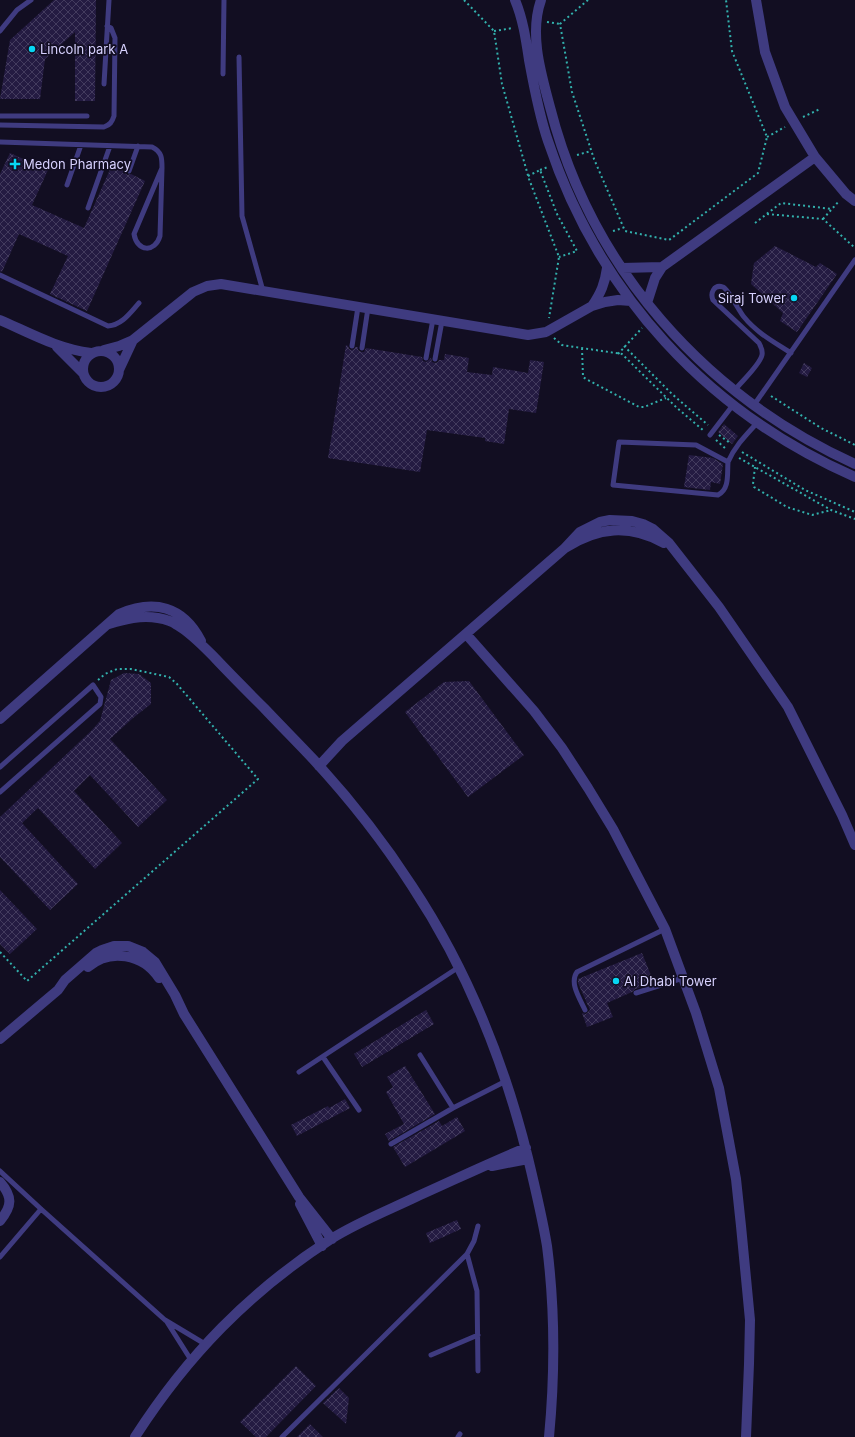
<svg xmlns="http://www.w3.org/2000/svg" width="855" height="1437" font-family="Inter,sans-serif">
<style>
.building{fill:url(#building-cross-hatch)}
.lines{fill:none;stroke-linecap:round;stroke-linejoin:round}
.path{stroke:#32b0ac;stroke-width:2;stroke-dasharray:2 3;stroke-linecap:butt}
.lane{stroke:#3f3b80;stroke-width:5}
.street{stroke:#3f3b80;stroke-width:10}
.poi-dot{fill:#07d6f3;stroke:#120e22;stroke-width:1.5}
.labels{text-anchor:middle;stroke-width:3.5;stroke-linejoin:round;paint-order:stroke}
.poi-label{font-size:13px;fill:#d7d1fe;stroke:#120e22;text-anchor:start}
</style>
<defs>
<pattern id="building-cross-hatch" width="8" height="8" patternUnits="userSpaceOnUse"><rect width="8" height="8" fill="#241b42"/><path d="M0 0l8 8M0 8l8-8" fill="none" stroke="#433b5e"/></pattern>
</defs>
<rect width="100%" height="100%" fill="#120e22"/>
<path class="building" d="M 54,0 L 96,0 L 95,101 L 75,101 L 75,32 L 45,59 L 40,99 L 0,99 L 10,40 Z
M 10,153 L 48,170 L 32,205 L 84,228 L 112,165 L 125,172 L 127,175 L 131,174 L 145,181 L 87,311 L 50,294 L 68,256 L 19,234 L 2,272 L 0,271 L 0,174 Z
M 775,246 L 816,267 L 820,263 L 837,274 L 797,332 L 780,321 L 783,313 L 751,284 L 754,263 Z
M 346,345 L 348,346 L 349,349 L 352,350 L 356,347 L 358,347 L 358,350 L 361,352 L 364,352 L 366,348 L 422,357 L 423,361 L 426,362 L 431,358 L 432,362 L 435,363 L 438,362 L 439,360 L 444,360 L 445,354 L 469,358 L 467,372 L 492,375 L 493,367 L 528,373 L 530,360 L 544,362 L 536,413 L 509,409 L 504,444 L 485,441 L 485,438 L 427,430 L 420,472 L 328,458 Z
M 804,363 L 812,368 L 807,377 L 799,373 Z
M 724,424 L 738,436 L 732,444 L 718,432 Z
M 689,455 L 713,458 L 723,464 L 720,484 L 711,482 L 710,490 L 684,487 Z
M 124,673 L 139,674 L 151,683 L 151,704 L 133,718 L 110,739 L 167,800 L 138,827 L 90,775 L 74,791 L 122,843 L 95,869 L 38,808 L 22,823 L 78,884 L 50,910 L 0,857 L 0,817 L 91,731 L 100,721 L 111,680 Z
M 469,681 L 524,755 L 468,797 L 405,712 L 444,682 Z
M 0,890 L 37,929 L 10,954 L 0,944 Z
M 642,953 L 654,983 L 635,989 L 632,992 L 607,1003 L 613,1017 L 587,1027 L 582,1013 L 586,1014 L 590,1010 L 578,983 L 578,979 Z
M 426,1010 L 434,1024 L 362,1067 L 354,1054 Z
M 405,1066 L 435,1114 L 389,1141 L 385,1134 L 404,1124 L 386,1092 L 393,1087 L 387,1077 Z
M 345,1099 L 350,1108 L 297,1136 L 291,1125 L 328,1106 L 329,1108 Z
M 457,1117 L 465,1131 L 405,1167 L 393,1147 L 439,1121 L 442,1126 Z
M 457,1220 L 461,1229 L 430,1243 L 426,1233 Z
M 296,1366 L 316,1386 L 266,1437 L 256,1437 L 240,1422 Z
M 339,1388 L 349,1398 L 346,1424 L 323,1403 Z
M 310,1424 L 323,1437 L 297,1437 Z"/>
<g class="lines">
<path class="path" d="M 464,0 L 494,31 L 502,84 L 529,179 L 559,257 L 549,318
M 588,0 L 560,24 L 572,92 L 594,159 L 625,231 L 669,240 L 758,173 L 767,137 L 732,51 L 726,0
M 547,22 L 560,24
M 494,31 L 513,28
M 803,117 L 820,109
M 767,137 L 785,127
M 577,155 L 591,151
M 540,170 L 548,167
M 528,176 L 540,170 L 557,214 L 577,251 L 559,257
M 767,214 L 823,219 L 855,248
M 823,219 L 839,201
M 755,223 L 781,203 L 832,209
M 613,231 L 623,228
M 554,338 L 562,345 L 622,354 L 677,408 L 704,431
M 624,346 L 672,394 L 708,425
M 582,348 L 583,377 L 586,379 L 639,407 L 644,407 L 666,398
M 618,354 L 642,328
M 771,396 L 821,428 L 855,445
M 719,435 L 730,443
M 716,440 L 726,449
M 742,452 L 805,490 L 855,512
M 739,458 L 831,510 L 855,519
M 755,467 L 753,484 L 754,487 L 787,507 L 809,514 L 812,515 L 831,510
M 0,952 L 27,981 L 258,779 L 177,684 L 169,677 L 131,669 L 117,669 L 105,674 L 98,680"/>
<path class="lane" d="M 0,31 L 17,10 L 31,0
M 239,57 L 242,216 L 263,291
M 223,74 L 224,0
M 104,84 L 109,0
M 0,116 L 87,116
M 0,125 L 104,127 C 110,125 112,122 114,116 L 115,38 L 111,28 L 107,26
M 0,142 L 152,147 C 162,152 162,158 162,168
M 162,168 L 160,236 C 155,253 137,252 134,234 Z
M 129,171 L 138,146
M 67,185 L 81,145
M 88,208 L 110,146
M 0,275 L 108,326 C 122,325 130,313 139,303
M 352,346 L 358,307
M 362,348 L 368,308
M 426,358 L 433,319
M 435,359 L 442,321
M 734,391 C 741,382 760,365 762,355 C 763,350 761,347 759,343 L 713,300 C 710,293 714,284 723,287 C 729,290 739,311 744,317 C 757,333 774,342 791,353
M 754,405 L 855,260
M 710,435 L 733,405
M 728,462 L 696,445 L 619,442 L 613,485 L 718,495 C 730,489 727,473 728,462 C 735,446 746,435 757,423
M 0,767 L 93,685 L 101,697 L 100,704 L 0,792
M 636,993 L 683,978
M 585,1010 C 580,999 569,983 577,972 L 665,929
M 420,1055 L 453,1108
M 323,1057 L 359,1110
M 299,1072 L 459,967
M 391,1144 L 453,1108 L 506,1081
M 0,1171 L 41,1209 L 165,1320 L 205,1344
M 467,1254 L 477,1291 L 478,1371
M 0,1257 L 41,1209
M 167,1322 L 191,1360
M 431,1355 L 478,1335
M 282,1437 L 467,1254 L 474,1241 L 478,1226
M 458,1437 L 460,1434"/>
<path class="street" d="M 515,0 C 523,19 526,40 529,60 C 534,87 539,115 548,141 C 599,294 707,412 855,477
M 541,0 C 529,34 541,73 550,107 C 591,268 704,395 855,464
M 756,0 L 765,52 L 785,107 L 815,157 L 846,194 L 855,201
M 622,268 L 662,267
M 647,303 L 655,278 L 662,267 L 815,157
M 592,306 C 601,293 605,283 607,268
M 0,320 C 30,333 58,349 91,353
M 57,347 L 83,373
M 104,350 L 119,346 L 133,340 L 193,292 L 207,286 L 221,284 L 528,335 L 546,332 L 592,306 L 605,302 L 618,300 L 631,301
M83 369a18 18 0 1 1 36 0a18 18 0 1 1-36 0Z
M 119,370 L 133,340
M 565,548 L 580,532 L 600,522 L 610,520 L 632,521 L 643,524 L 653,529 L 669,543 L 719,607 L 788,707 L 842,815 L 855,845
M 109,624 C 125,619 141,615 158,618 C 164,619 172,621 177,625 C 191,633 204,647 215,658 C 231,675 248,692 264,708 C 280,725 297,742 313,759 C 349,798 383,841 412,886 C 467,969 504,1061 528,1158 C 535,1187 542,1216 547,1246 C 555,1309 555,1374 549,1437
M 466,634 L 534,711 L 562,748 L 588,788 L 613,829 L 665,929 L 696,1013 L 719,1088 L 736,1179 L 741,1226 L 750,1320 L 749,1364 L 746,1437
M 0,719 L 119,614 C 154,599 183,606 201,641
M 319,766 L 342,741 L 565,548 C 598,527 629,524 664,543
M 88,967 C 110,948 143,954 159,978
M 0,1039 L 58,990 L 65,980 L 96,953 L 102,950 L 114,946 L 128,946 L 143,952 L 155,962 L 175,995 L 184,1014 L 299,1197 L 332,1239
M 492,1166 L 528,1159
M 0,1182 C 13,1197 12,1206 0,1221
M 300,1204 L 322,1246
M 135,1437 C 187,1356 249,1292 331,1239 C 358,1222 389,1210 418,1196 C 454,1180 489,1163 526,1148"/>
</g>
<g class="poi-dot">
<circle cx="32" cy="49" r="4"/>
<path d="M13 158h4v4h4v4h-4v4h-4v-4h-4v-4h4z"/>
<circle cx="794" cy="298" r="4"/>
<circle cx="616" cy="981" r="4"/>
</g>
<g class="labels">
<g class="poi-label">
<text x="40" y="54">Lincoln park A</text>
<text x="23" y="169">Medon Pharmacy</text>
<text x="786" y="303" text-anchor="end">Siraj Tower</text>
<text x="624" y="986">Al Dhabi Tower</text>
</g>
</g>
</svg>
